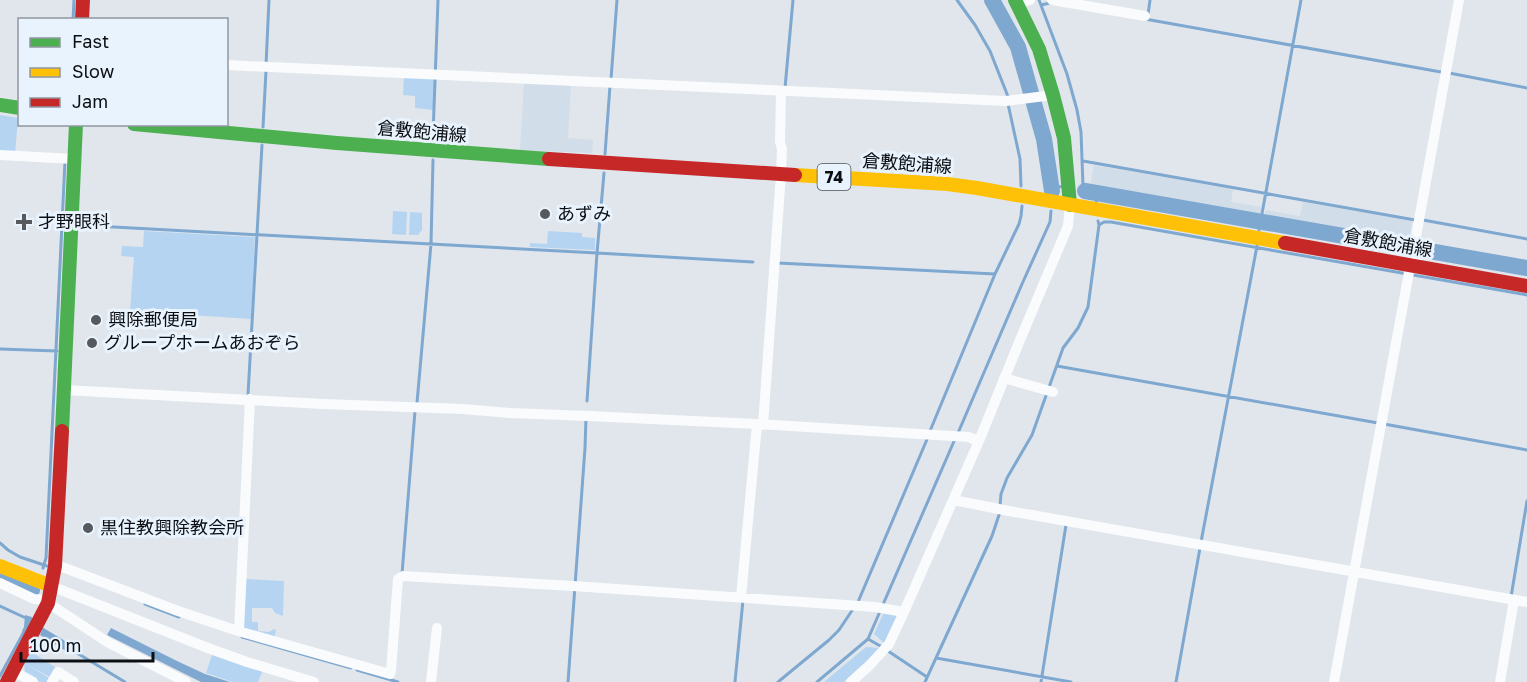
<svg xmlns="http://www.w3.org/2000/svg" width="1527" height="682" font-family="'Golos Text','Noto Sans JP',sans-serif">
<style>
.built{fill:#d1dde9}
.green{fill:#b5d4f2}
.water{fill:#7ea8cf}
.lines{fill:none;stroke-linecap:round;stroke-linejoin:round}
.stream{stroke:#7ea8cf;stroke-width:3}
.river{stroke:#7ea8cf;stroke-width:16}
.street{stroke:#fafbfc;stroke-width:10}
.fast{stroke:#4caf50;stroke-width:14}
.slow{stroke:#ffc107;stroke-width:14}
.jam{stroke:#c62828;stroke-width:14}
.poi-dot{fill:#565a5e;stroke:#e9f3fe;stroke-width:2}
.labels{text-anchor:middle;stroke-width:6;stroke-linejoin:round;paint-order:stroke}
.shield{fill:#e9f3fe;stroke:#4e5359;stroke-width:1.5}
.shield-label{font-size:16px;font-weight:bold;fill:#0b0e12}
.street-label{font-size:18px;fill:#0b0e12;stroke:#e9f3fe}
.poi-label{font-size:18px;fill:#0b0e12;stroke:#e9f3fe;text-anchor:start}
</style>
<rect width="100%" height="100%" fill="#e0e6ec"/>
<path class="built" d="M 524,83 L 571,85 L 568,138 L 593,140 L 592,153 L 520,150 Z
M 1094,165 L 1233,189 L 1231,202 L 1261,207 L 1260,216 L 1090,187 Z
M 1303,202 L 1412,221 L 1409,240 L 1409,245 L 1282,221 L 1282,219 L 1264,216 L 1266,210 L 1300,216 Z"/>
<path class="green" d="M 404,76 L 435,77 L 433,110 L 415,108 L 415,96 L 403,95 Z
M 0,115 L 18,118 L 15,154 L 0,153 Z
M 393,211 L 407,212 L 406,235 L 392,234 Z
M 410,212 L 422,213 L 422,230 L 418,235 L 409,235 Z
M 144,231 L 255,237 L 251,319 L 130,311 L 134,257 L 121,256 L 122,246 L 143,247 Z
M 548,231 L 582,233 L 582,237 L 595,238 L 595,250 L 530,247 L 530,243 L 547,244 Z
M 244,579 L 284,581 L 283,616 L 275,613 L 272,608 L 252,608 L 252,622 L 258,622 L 258,631 L 269,632 L 274,629 L 276,630 L 274,639 L 242,630 Z
M 885,610 L 899,614 L 885,642 L 883,642 L 874,634 Z
M 866,647 L 880,648 L 844,682 L 824,682 Z
M 30,651 L 55,667 L 50,677 L 28,665 L 49,678 L 46,682 L 40,682 L 25,673 L 24,663 Z
M 212,655 L 239,664 L 263,670 L 258,682 L 233,682 L 206,673 Z"/>
<path class="water" d="M 25,615 L 32,617 L 32,621 L 70,644 L 66,651 L 40,635 L 42,630 L 25,633 L 22,631 L 24,627 Z
M 111,628 L 177,661 L 205,674 L 230,682 L 201,682 L 107,635 Z"/>
<g class="lines">
<path class="stream" d="M 957,0 L 975,25 L 990,51 L 1009,99
M 1039,0 L 1067,74 L 1077,110 L 1081,132 L 1083,186 L 1085,191
M 1041,5 L 1050,3
M 1148,15 L 1150,0
M 1145,19 L 1441,72
M 73,20 L 74,0
M 266,65 L 269,0
M 1449,73 L 1527,88
M 611,79 L 617,0
M 785,88 L 793,0
M 1008,104 L 1020,159 L 1021,186
M 263,127 L 266,71
M 433,135 L 438,0
M 605,154 L 610,86
M 1083,161 L 1415,220
M 1052,186 L 1063,187
M 1096,203 L 1097,194
M 1423,220 L 1527,239
M 77,225 L 597,253 L 604,173
M 1099,225 L 1104,222 L 1111,222 L 1527,295
M 1259,230 L 1301,0
M 778,263 L 995,274
M 0,349 L 57,351
M 1057,366 L 1378,423
M 248,395 L 262,145
M 587,401 L 597,253 L 753,262
M 417,403 L 431,244 L 433,160
M 1384,424 L 1527,450
M 930,431 L 995,274 L 1019,224 L 1021,216 L 1022,206
M 958,433 L 1022,284 L 1050,222 L 1051,211
M 1000,506 L 1001,494 L 1007,478 L 1032,435 L 1063,348 L 1078,328 L 1088,307 L 1099,225 L 1098,221
M 1201,542 L 1257,246
M 0,543 L 8,550 L 20,557 L 47,566
M 43,568 L 46,558 L 65,161
M 402,574 L 415,411
M 1511,597 L 1527,501
M 858,602 L 928,437
M 145,604 L 179,617
M 0,606 L 28,619
M 242,637 L 351,668
M 868,639 L 882,647
M 67,647 L 125,682
M 888,651 L 927,677
M 936,658 L 1071,682
M 357,670 L 398,682
M 0,676 L 25,630
M 568,682 L 585,448 L 586,418
M 735,682 L 743,600
M 778,682 L 829,640 L 839,630 L 853,609
M 817,682 L 868,639 L 955,439
M 925,682 L 992,536 L 1000,512
M 1041,682 L 1066,525
M 1176,682 L 1200,548"/>
<path class="river" d="M 992,0 L 1018,47 L 1044,139 L 1052,191
M 1085,191 L 1527,268
M 0,576 L 32,590"/>
<path class="street" d="M 1052,0 L 1145,16
M 1017,4 L 1030,0
M 226,65 L 1006,101 L 1053,95
M 0,155 L 74,159
M 1004,378 L 1053,392
M 64,390 L 323,404 L 463,409 L 510,413 L 588,416 L 757,424 L 968,437 L 979,441
M 763,425 L 781,174 L 782,149 L 780,142 L 781,91
M 953,500 L 1009,511 L 1527,602
M 55,566 L 65,568 L 178,611 L 238,631 L 390,674 L 391,671 L 398,579 L 403,576 L 573,586 L 875,607 L 904,612
M 0,583 L 34,599 L 48,600
M 51,586 L 208,648 L 247,662 L 314,682
M 741,597 L 757,424
M 48,603 L 109,643 L 186,682
M 239,631 L 250,399
M 13,671 L 33,682
M 52,682 L 58,672 L 74,682
M 431,682 L 437,628
M 851,682 L 869,666 L 889,644 L 904,612 L 979,441 L 1020,340 L 1068,226 L 1070,205
M 1334,682 L 1409,272 L 1417,257 L 1415,242 L 1459,0
M 1500,682 L 1514,600"/>
<path class="fast" d="M 1015,0 L 1039,49 L 1053,95 L 1064,138 L 1070,205
M 0,105 L 20,108
M 134,124 L 337,143 L 549,159
M 62,431 L 76,124"/>
<path class="slow" d="M 795,175 L 947,184 L 977,188 L 1285,243
M 0,566 L 51,586"/>
<path class="jam" d="M 82,20 L 83,0
M 549,159 L 795,175
M 1285,243 L 1527,286
M 7,682 L 48,603 L 55,566 L 62,431"/>
</g>
<g class="poi-dot">
<circle cx="545" cy="214" r="6"/>
<path d="M21 213h6v6h6v6h-6v6h-6v-6h-6v-6h6z"/>
<circle cx="96" cy="320" r="6"/>
<circle cx="92" cy="343" r="6"/>
<circle cx="88" cy="528" r="6"/>
</g>
<g class="labels">
<rect class="shield" x="817.5" y="164" width="33" height="26" rx="4.5"/>
<g class="shield-label">
<text x="834" y="183">74</text>
</g>
<g class="street-label">
<text transform="translate(422 132) rotate(5)" y="6">倉敷飽浦線</text>
<text transform="translate(907 164) rotate(4)" y="6">倉敷飽浦線</text>
<text transform="translate(1388 243) rotate(10)" y="6">倉敷飽浦線</text>
</g>
<g class="poi-label">
<text x="557" y="220">あずみ</text>
<text x="38" y="228">才野眼科</text>
<text x="108" y="326">興除郵便局</text>
<text x="104" y="349">グループホームあおぞら</text>
<text x="100" y="534">黒住教興除教会所</text>
</g>
</g>
<rect x="18" y="18" width="210" height="108" fill="#e9f3fe" stroke="#9097a0" stroke-width="1.5"/>
<rect x="30" y="38" width="30" height="9" fill="#4caf50" stroke="#9097a0" stroke-width="1.5"/>
<text x="72" y="48" font-size="18" fill="#0b0e12">Fast</text>
<rect x="30" y="68" width="30" height="9" fill="#ffc107" stroke="#9097a0" stroke-width="1.5"/>
<text x="72" y="78" font-size="18" fill="#0b0e12">Slow</text>
<rect x="30" y="98" width="30" height="9" fill="#c62828" stroke="#9097a0" stroke-width="1.5"/>
<text x="72" y="108" font-size="18" fill="#0b0e12">Jam</text>
<path d="M21 652v9h132v-9" fill="none" stroke="#0b0e12" stroke-width="3"/>
<text x="30" y="652" font-size="18" fill="#0b0e12" stroke="#e9f3fe" stroke-width="4.5" paint-order="stroke">100 m</text>
</svg>
